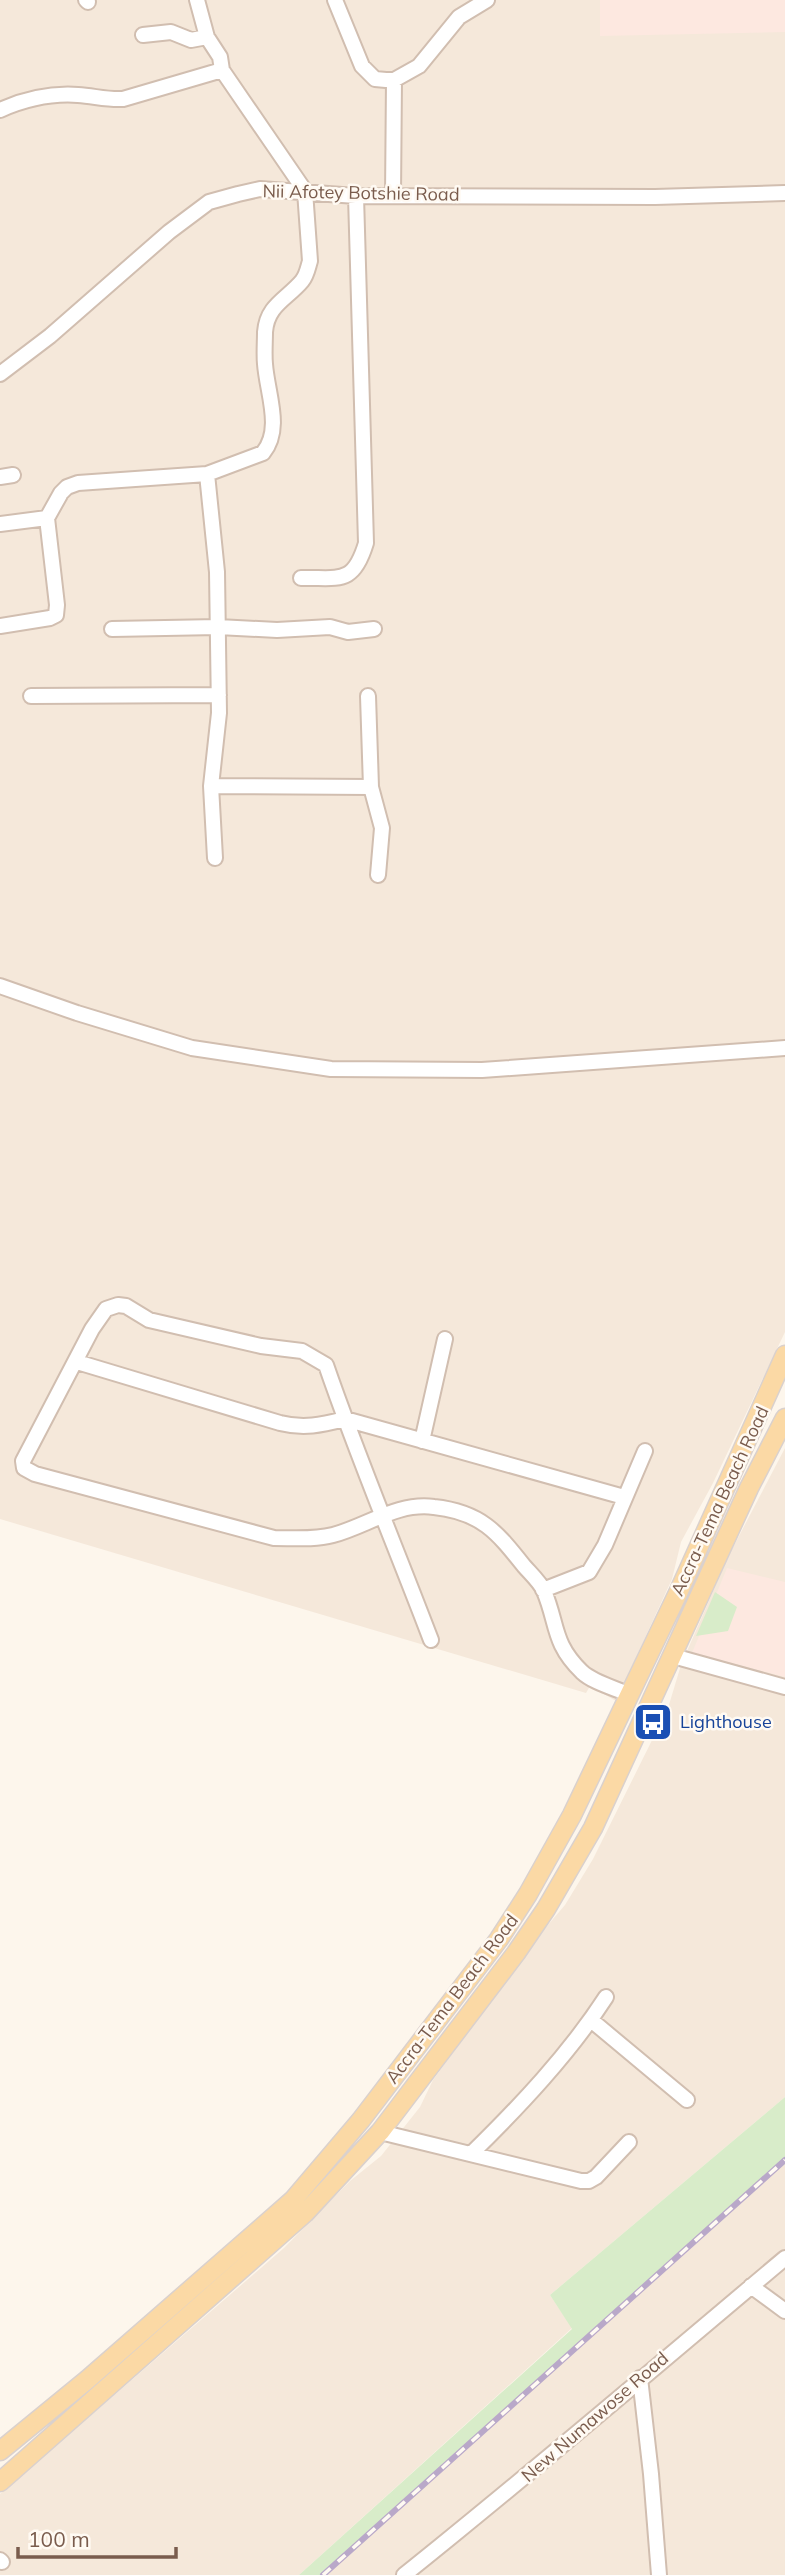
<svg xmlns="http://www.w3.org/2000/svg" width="785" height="2575" font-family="Mulish,sans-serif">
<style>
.residential{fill:#f5e8da}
.commercial{fill:#fde8e0}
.green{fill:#d8ecc9}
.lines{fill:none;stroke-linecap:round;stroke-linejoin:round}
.minor-casing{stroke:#d1beb0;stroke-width:18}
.major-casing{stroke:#dad1cd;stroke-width:21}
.minor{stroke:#fff;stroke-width:14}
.major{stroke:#fbd9a5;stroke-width:18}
.rail-casing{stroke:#b9a8c9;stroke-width:6}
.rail{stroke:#fffaf3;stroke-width:3.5;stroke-dasharray:10;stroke-linecap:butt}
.labels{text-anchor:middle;stroke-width:5;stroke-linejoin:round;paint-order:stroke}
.street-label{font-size:18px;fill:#7a5c4d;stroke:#fffaf3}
.transit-label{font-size:18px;fill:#164399;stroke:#fffaf3;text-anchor:start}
</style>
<rect width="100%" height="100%" fill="#fdf6ec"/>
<path class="residential" d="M 0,0 L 785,0 L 785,1332 L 713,1483 L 681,1542 L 672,1579 L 616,1701 L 590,1686 L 586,1693 L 0,1519 Z
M 785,1448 L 785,2097 L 550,2295 L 572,2328 L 299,2575 L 0,2575 L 0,2494 L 284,2248 L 350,2181 L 381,2156 L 420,2107 L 433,2080 L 535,1940 L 565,1905 L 593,1859 L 668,1708 L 681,1665 L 728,1557 Z
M 785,2164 L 785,2575 L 323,2575 L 619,2306 Z"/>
<path class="commercial" d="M 600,0 L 785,0 L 785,32 L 600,36 Z
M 727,1568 L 785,1582 L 785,1677 L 692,1653 Z"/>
<path class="green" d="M 715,1592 L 737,1607 L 728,1631 L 696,1636 Z
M 785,2097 L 785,2164 L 619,2306 L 323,2575 L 299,2575 L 572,2329 L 550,2295 Z"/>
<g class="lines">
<g class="minor-casing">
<path id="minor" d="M 86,0 L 88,2
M 335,0 L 362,66 L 375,79 L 386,80 L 394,80 L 419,66 L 459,17 L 487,0
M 143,35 L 171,32 L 191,40 L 207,37
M 0,110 C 25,99 51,93 78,95 C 94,96 107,100 123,99 L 222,70
M 393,195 L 394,80
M 0,374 L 50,336 L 169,232 L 209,202 L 238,194 L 260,189 L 356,196 L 655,197 L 785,193
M 207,474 L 217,572 L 219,713 L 211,786 L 215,858
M 0,477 L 13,475
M 0,524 L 47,518
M 301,578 C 339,577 353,586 366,543 L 356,196
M 0,626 L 50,618 L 56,615 L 57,605 L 47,518 L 61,493 L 67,487 L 78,483 L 207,474 L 263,453 C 283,429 267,393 265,364 C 264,354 265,342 265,332 C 267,305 287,299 302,281 C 307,275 308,267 310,261 L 305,191 L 222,70 L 220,57 L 207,37 L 197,0
M 112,629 L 218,627 L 277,630 L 330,627 L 348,632 L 374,629
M 31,696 L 219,695
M 368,696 L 371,787 L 382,828 L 378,875
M 211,786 L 371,787
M 0,986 L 77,1013 L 192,1048 L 331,1069 L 482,1070 L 785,1048
M 77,1362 L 280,1423 C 304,1429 321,1425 345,1419 L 624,1497
M 422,1441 L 445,1339
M 543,1590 L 589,1572 L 605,1545 L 645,1451
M 431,1640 C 396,1548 358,1458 326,1365 L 302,1351 L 261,1346 L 149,1320 L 126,1306 L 118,1305 L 106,1309 L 92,1329 L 23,1461 L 24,1468 L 35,1474 L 274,1538 C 294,1538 314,1540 333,1535 C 367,1526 397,1502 434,1507 C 481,1512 497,1532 524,1566 C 531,1574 540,1582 544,1591 C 558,1624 552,1643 582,1672 C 594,1683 615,1688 630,1695
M 673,1656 L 785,1687
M 591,2020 L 687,2100
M 380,2132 L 581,2181 L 589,2181 L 596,2177 L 629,2142
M 471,2154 C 520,2106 569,2054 606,1997
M 751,2286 L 785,2311
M 640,2378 L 651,2474 L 659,2575
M 0,2560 L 2,2562
M 404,2575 C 533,2472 659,2364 785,2258"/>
</g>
<g class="major-casing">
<path id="major" d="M 0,2451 L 87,2380 L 293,2200 L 361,2120 L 499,1939 L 528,1894 L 572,1815 L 679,1591 L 785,1355
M 0,2482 L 305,2213 L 380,2132 L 516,1953 L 546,1909 L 593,1828 L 749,1488 L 785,1418"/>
</g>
<use href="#minor" class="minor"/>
<use href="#major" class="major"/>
<g class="rail-casing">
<path id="rail" d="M 323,2575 L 785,2160"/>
</g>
<use href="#rail" class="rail"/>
</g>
<defs>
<g id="bus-square" transform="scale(2.0125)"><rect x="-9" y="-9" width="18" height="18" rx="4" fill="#1a4fb4" stroke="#fffaf3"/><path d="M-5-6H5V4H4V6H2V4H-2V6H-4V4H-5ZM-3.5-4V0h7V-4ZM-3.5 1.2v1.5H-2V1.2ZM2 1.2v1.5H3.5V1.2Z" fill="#fff"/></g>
</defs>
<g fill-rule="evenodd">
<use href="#bus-square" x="653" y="1722"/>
</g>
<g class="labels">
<g class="street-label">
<text transform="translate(361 193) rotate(1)" y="6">Nii Afotey Botshie Road</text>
<text transform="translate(720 1501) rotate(-65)" y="6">Accra-Tema Beach Road</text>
<text transform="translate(452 1999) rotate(-53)" y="6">Accra-Tema Beach Road</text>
<text transform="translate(595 2417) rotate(-41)" y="6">New Numawose Road</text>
</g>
<g class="transit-label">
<text x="680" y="1728">Lighthouse</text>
</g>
</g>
<path d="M18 2547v10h158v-10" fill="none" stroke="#7a5c4d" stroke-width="3.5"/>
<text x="28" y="2547" font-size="21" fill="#7a5c4d" stroke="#fffaf3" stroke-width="5" paint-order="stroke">100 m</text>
</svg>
